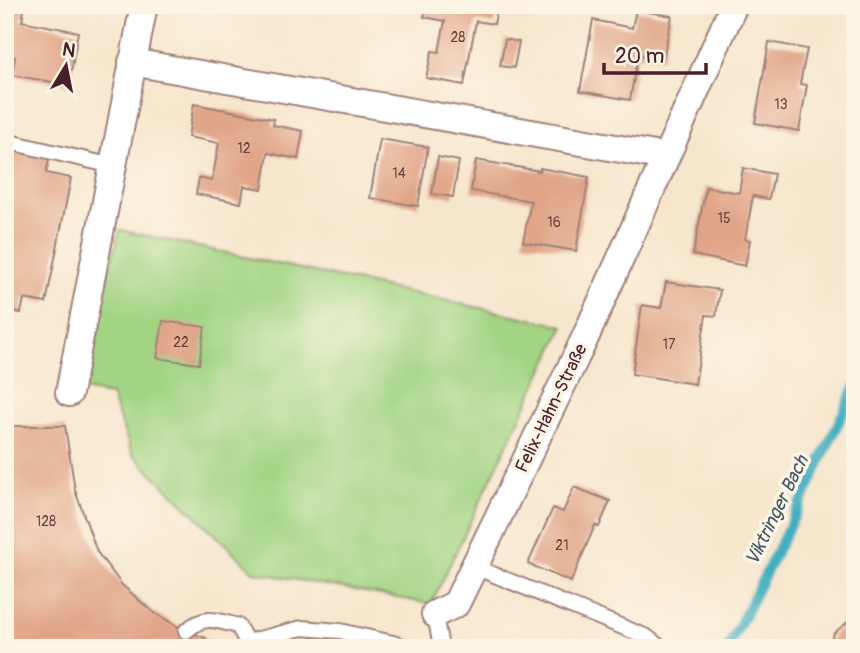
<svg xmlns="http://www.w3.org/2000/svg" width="860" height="653" font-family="Pangolin,sans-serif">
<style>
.green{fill:#a2d483;stroke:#767a57;stroke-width:2}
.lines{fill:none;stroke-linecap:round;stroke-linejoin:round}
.stream{stroke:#42afc0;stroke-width:10}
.building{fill:#e1a689}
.lane-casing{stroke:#a0827c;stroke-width:18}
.street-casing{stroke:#a0827c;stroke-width:30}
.lane{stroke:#fff;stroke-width:14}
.street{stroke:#fff;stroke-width:26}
.labels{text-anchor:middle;stroke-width:7;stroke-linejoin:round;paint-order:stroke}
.number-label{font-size:14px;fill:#704142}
.street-label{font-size:18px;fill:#4a1f2b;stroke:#fcf5e5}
.water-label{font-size:19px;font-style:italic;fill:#475967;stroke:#fcf5e5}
</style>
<rect width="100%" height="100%" fill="#fcf5e5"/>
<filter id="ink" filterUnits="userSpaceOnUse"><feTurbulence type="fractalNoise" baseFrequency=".0143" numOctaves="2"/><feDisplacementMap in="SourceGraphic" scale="14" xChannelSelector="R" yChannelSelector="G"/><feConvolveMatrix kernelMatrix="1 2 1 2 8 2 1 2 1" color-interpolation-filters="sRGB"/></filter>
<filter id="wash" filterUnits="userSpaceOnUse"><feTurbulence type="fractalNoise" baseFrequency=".00686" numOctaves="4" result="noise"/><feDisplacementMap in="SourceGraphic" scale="28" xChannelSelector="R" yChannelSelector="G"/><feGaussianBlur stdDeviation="1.57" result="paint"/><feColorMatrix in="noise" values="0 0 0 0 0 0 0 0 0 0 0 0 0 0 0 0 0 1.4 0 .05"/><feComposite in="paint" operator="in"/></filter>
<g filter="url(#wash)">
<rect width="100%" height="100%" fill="#f6e6cd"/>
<path class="green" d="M 120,230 L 564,326 L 431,604 L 254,572 L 132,454 L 111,395 L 76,389 Z"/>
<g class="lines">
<path class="stream" d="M 728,648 L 805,495 L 855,387"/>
</g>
<g id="blocks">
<path class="building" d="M 5,5 L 25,5 L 22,21 L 78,32 L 69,85 L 12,75 L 15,57 L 5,55 Z
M 410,5 L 498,5 L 494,24 L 476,21 L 464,85 L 426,78 L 432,51 L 439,52 L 445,21 L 424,17 L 426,9 Z
M 636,10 L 672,16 L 663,59 L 638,55 L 630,100 L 580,91 L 593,20 L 632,28 Z
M 505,39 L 519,42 L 514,68 L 500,66 Z
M 769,42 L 807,49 L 800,84 L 807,85 L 799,131 L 755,123 Z
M 194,104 L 274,119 L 273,125 L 303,131 L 298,159 L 268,153 L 262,189 L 244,186 L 241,203 L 196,194 L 199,178 L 212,181 L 219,143 L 188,137 Z
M 380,139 L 428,147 L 418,206 L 370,198 Z
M 5,147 L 50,156 L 46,173 L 71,178 L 46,303 L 24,299 L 21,313 L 5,310 Z
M 438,157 L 459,161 L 453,197 L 432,194 Z
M 476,160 L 540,171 L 540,168 L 589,177 L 576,251 L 523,242 L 531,201 L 471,191 Z
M 743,168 L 774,174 L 769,199 L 753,196 L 745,239 L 750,240 L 745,266 L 693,255 L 706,187 L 739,193 Z
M 666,282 L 720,290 L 716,316 L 706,315 L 695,384 L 632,374 L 642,305 L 661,308 Z
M 163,321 L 205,327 L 199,364 L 157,358 Z
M 9,426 L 65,426 L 75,490 L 97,552 L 122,585 L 153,612 L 186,631 L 206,638 L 206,648 L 5,648 L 5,457 L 8,457 Z
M 574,487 L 610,501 L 599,527 L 595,525 L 571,582 L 528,564 L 553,508 L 563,512 Z
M 855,616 L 855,648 L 828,648 L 834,633 Z"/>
</g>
</g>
<g filter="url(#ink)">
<use href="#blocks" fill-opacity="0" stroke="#a0827c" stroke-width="2"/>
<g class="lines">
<g class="lane-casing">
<path id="lane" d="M 5,141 L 113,166
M 475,567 L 647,637 L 661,648
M 435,614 L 441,648
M 186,631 C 205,614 216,620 238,626 L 247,642 L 247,648
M 247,642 L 302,628 L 340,631 L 397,644 L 406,648"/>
</g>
<g class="street-casing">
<path id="street" d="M 132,62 L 666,157
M 69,393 L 144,5
M 435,614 L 456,604 L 585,338 L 734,5"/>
</g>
<use href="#lane" class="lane"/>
<use href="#street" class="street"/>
</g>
</g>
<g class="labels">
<g class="number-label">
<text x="458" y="42">28</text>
<text x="781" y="109">13</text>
<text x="244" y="153">12</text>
<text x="399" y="178">14</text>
<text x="724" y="223">15</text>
<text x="554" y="227">16</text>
<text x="181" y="347">22</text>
<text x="669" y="349">17</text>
<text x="46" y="526">128</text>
<text x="562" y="550">21</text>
</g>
<g class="street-label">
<text transform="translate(551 408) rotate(-64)" y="6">Felix-Hahn-Straße</text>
</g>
<g class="water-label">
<text transform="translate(776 510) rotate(-64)" y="7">Viktringer Bach</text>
</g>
</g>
<rect width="860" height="653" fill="none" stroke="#fcf5e5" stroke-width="28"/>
<g transform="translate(66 66) rotate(10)" stroke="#fcf5e5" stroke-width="5" paint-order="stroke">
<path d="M0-5L12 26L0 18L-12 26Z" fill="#4a1f2b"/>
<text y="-10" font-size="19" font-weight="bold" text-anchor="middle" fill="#4a1f2b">N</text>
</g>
<path d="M604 63v10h102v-10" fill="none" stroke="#4a1f2b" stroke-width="3.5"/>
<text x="615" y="63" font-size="21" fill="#4a1f2b" stroke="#fcf5e5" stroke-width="5" paint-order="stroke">20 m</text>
</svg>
